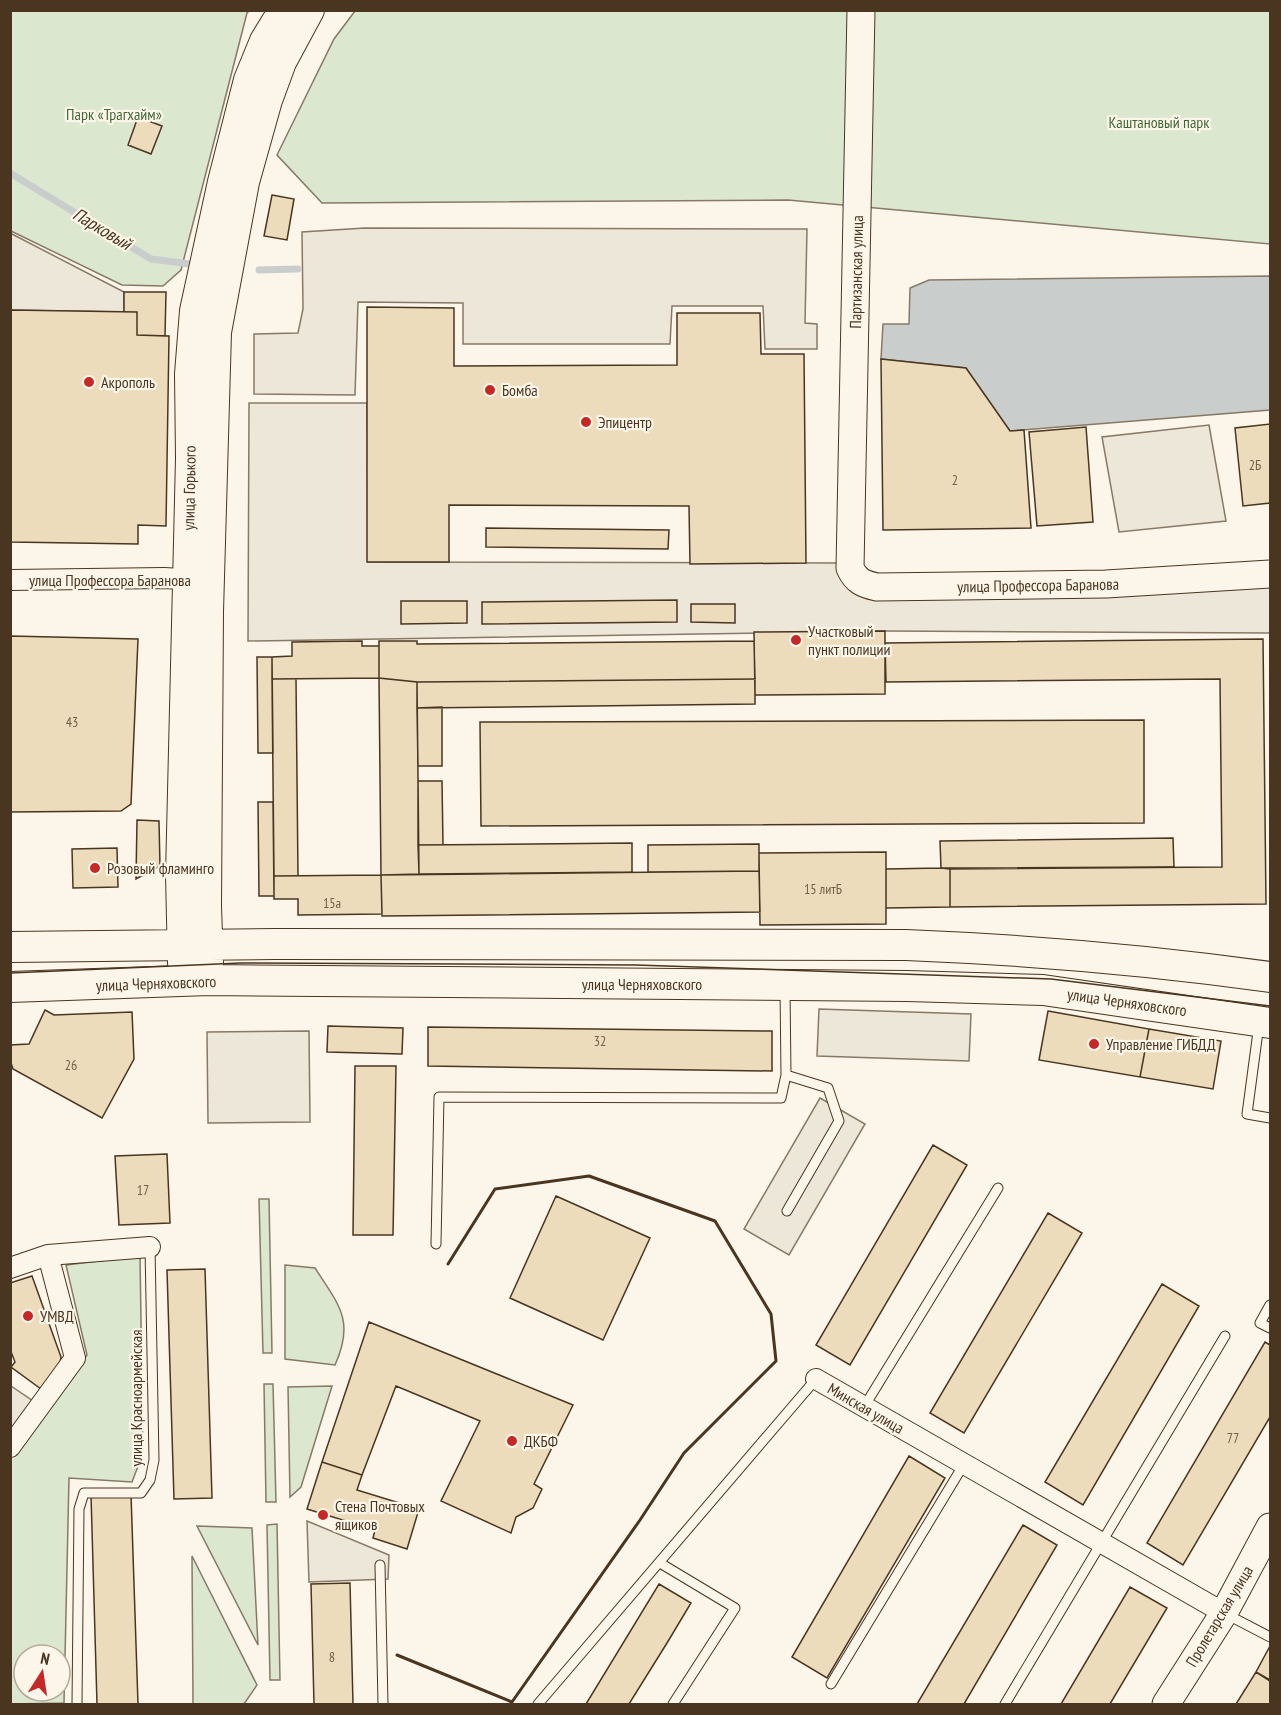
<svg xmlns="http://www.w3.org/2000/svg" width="1281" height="1715" font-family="'PT Sans Narrow',sans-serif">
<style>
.green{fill:#dce7d0;stroke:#887966;stroke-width:1.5;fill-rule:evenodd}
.parking{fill:#ede7d9;stroke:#887966;stroke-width:1.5}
.water{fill:#c9cecd;stroke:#887966;stroke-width:1.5}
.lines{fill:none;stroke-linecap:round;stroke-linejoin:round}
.stream{stroke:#c9cecd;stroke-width:7}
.building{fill:#ecdcbc;stroke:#4a3520;stroke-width:1.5}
.lane-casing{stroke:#4a3520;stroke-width:11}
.street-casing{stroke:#4a3520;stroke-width:22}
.secondary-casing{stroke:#4a3520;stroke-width:29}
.primary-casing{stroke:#4a3520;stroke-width:32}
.lane{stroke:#fbf6e9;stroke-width:9}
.street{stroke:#fbf6e9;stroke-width:20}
.secondary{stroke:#fbf6e9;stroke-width:27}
.primary{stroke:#fbf6e9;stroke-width:30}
.tram{stroke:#4a3520;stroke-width:1.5}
.wall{stroke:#4a3520;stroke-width:3}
.poi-dot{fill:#c62828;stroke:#fbf6e9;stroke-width:2}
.labels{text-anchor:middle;stroke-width:4.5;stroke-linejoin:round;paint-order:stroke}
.number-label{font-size:14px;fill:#725f47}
.park-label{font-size:16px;fill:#436837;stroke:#fbf6e9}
.street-label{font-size:16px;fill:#4a3520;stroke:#fbf6e9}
.poi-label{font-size:16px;fill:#4a3520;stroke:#fbf6e9;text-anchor:start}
.water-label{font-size:18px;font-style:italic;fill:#4a3520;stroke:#fbf6e9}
</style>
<rect width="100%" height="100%" fill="#fbf6e9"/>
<path class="green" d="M 10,11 L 249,11 L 247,13 L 181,270 L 163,286 L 122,285 L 11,231 Z
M 355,11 L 1270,11 L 1270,244 L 788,200 L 322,203 L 277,155 L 334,39 Z
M 259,1199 L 269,1199 L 272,1353 L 263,1353 Z
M 140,1256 L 143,1453 L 132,1482 L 69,1478 L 64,1703 L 11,1704 L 10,1457 L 87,1355 L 66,1265 ZM 24,1655 L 60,1655 L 60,1691 L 24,1691 Z
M 285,1265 L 315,1268 C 339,1305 355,1321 335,1365 L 285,1359 Z
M 264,1384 L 273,1384 L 276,1502 L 266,1502 Z
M 332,1386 L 301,1487 L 290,1497 L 288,1387 Z
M 277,1524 L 280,1680 L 270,1680 L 267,1525 Z
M 197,1526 L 252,1528 L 258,1645 Z
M 192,1556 L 257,1685 L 244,1704 L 193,1704 Z"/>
<path class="parking" d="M 365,228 L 807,229 L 805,323 L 817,324 L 817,349 L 765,349 L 763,306 L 672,306 L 670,344 L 463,344 L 463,303 L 358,302 L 355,395 L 254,394 L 254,334 L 298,333 L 303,309 L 302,232 Z
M 10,233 L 124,292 L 124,312 L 11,310 Z
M 249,403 L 367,403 L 368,562 L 838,563 L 842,574 L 1270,587 L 1270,633 L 885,631 L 248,641 Z
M 1209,425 L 1226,521 L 1119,532 L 1102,437 Z
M 819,1009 L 971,1014 L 969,1061 L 817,1056 Z
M 309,1031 L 310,1122 L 208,1123 L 207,1032 Z
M 820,1098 L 865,1124 L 789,1255 L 744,1229 Z
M 11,1386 L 33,1401 L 11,1431 Z
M 307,1521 L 389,1555 L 388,1579 L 309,1582 Z"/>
<path class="water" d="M 1270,276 L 1270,410 L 1010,431 L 966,368 L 881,359 L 883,324 L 909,324 L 910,288 L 929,280 Z"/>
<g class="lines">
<path class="stream" d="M 10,173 L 151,259 L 197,265
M 259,270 L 298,269"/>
</g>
<path class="building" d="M 138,117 L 162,126 L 151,154 L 128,145 Z
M 272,195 L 294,199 L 287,240 L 264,236 Z
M 124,292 L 166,292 L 165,336 L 137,335 L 137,312 L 124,312 Z
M 367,307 L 454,308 L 454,366 L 677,365 L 677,313 L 760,313 L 761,354 L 804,354 L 806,563 L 690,564 L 689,506 L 449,505 L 449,562 L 367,562 Z
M 10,310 L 137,312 L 137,335 L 169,336 L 166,526 L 138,525 L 138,544 L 10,542 Z
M 881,359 L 966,368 L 1010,431 L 1024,430 L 1031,528 L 883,530 Z
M 1270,424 L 1270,503 L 1243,506 L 1235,428 Z
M 1086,427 L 1093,522 L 1037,526 L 1029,432 Z
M 486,528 L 669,530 L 668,549 L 486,547 Z
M 677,600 L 677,622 L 482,624 L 482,602 Z
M 401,601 L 467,601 L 467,623 L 401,624 Z
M 691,604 L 735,604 L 735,623 L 691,622 Z
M 885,631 L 885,694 L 755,695 L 754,632 Z
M 10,636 L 138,639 L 131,804 L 121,811 L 10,812 Z
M 1263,639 L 1266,904 L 950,907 L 950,869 L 1222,867 L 1220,679 L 886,682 L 885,643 Z
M 362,641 L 362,646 L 379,646 L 379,678 L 272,679 L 272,657 L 292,656 L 292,642 Z
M 379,641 L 417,641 L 417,644 L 754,641 L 755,679 L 417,682 L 379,678 Z
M 257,657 L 272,657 L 273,753 L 258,753 Z
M 379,678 L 417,682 L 419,874 L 381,875 Z
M 272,679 L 296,679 L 298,876 L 274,876 Z
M 755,679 L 755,704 L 417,708 L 417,682 Z
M 442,707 L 442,766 L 418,766 L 417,708 Z
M 1144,720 L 1144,823 L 481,826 L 480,722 Z
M 418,781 L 442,781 L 443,845 L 418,845 Z
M 258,802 L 273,802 L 274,896 L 259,896 Z
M 137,820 L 159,821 L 160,866 L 136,879 Z
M 1173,838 L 1174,867 L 941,868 L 940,841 Z
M 632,843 L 632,872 L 419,874 L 418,845 Z
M 759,844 L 759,871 L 648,872 L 648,845 Z
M 117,848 L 118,887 L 73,888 L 72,849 Z
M 886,852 L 886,924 L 760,925 L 759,853 Z
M 941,868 L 950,869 L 950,907 L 886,908 L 886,869 Z
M 759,871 L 760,912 L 382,916 L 381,875 Z
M 381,875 L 382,914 L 298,915 L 298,899 L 274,899 L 274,876 Z
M 45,1010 L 54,1015 L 132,1012 L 134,1059 L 102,1118 L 13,1069 L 10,1060 L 10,1045 L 29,1044 Z
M 1048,1011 L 1149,1029 L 1140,1077 L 1039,1060 Z
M 328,1026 L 403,1028 L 402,1054 L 327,1052 Z
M 428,1027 L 772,1031 L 772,1071 L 428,1066 Z
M 1149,1029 L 1221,1041 L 1213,1089 L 1140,1077 Z
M 355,1066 L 396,1066 L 393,1235 L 353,1235 Z
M 933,1145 L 967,1165 L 850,1365 L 816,1345 Z
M 167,1154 L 170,1223 L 119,1225 L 115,1156 Z
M 556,1196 L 650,1238 L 603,1340 L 510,1298 Z
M 1048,1213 L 1082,1233 L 964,1433 L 930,1413 Z
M 205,1269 L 212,1498 L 174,1499 L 167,1270 Z
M 32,1276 L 61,1357 L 60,1363 L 41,1389 L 11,1367 L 15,1362 L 10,1349 L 10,1283 Z
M 1162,1284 L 1199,1306 L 1083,1505 L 1045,1482 Z
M 369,1322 L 573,1405 L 534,1484 L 542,1489 L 533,1508 L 516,1517 L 511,1533 L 441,1501 L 480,1421 L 396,1386 L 362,1475 L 322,1462 Z
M 1265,1342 L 1270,1345 L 1270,1417 L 1183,1565 L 1147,1543 Z
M 909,1456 L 945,1478 L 827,1678 L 792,1657 Z
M 322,1462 L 362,1475 L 357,1490 L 419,1509 L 407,1549 L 373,1538 L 375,1530 L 307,1509 Z
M 131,1494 L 138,1704 L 97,1704 L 91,1495 Z
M 1023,1525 L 1057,1545 L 964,1704 L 917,1704 Z
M 350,1583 L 353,1704 L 314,1704 L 311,1584 Z
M 659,1584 L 691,1603 L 667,1643 L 629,1704 L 586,1704 Z
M 1130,1587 L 1167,1608 L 1110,1704 L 1061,1704 Z
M 1270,1646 L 1270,1680 L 1256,1672 Z
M 1256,1672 L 1270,1681 L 1270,1704 L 1236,1704 Z"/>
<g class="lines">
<g class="lane-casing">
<path id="lane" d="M 1259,1024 L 1247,1114 L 1270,1118
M 786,1075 L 828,1088 L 839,1121 L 787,1211
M 436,1244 L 439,1097 L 781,1098 L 786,1075 L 785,988
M 1270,1305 L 1260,1323 L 1270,1328
M 864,1407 L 998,1188
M 660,1563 L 735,1608 L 673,1704
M 380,1565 L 383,1704
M 1226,1614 L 1270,1637
M 831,1684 L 964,1464
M 77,1704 L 79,1509 L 84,1493 L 141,1493 L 150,1480 L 154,1460 L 150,1247
M 538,1704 L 816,1379
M 1005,1704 L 1225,1336"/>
</g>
<g class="street-casing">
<path id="street" d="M 10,580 L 164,578 L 200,580
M 10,1268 L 48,1255 L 150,1247
M 816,1379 L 1224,1613
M 10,1447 L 75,1358 L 48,1255"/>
</g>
<g class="secondary-casing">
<path id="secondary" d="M 861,10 L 850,568 C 856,581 863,584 877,587 L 1106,584 L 1270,574
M 1166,1704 L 1224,1613 L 1270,1527"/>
</g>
<g class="primary-casing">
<path id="primary" d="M 10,947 L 275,944 L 906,945 C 1028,950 1149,960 1270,977
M 183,963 L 181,875 L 191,458 L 190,374 L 195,311 L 223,182 L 249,80 L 265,41 L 284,10
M 208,964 L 206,906 L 208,612 L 216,332 L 244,182 L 267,100 L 281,62 L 309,10
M 10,987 L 209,980 L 907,986 L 1043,990 L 1270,1023"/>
</g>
<use href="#lane" class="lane"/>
<use href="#street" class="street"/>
<use href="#secondary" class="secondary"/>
<use href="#primary" class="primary"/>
<path class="tram" d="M 10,973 L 241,963 L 636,965 L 1051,979 L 1270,1006"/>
<path class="wall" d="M 397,1655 L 512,1702 L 640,1520 L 684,1453 L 776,1361 L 771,1314 L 715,1221 L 589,1176 L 495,1189 L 448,1264"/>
</g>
<g class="poi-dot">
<circle cx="89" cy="382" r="6"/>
<circle cx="490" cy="390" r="6"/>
<circle cx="586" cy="422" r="6"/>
<circle cx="796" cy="640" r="6"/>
<circle cx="95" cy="868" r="6"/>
<circle cx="1094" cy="1044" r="6"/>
<circle cx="28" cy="1316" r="6"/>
<circle cx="512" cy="1441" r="6"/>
<circle cx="323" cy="1515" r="6"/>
</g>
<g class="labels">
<g class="number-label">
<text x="1255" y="470">2Б</text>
<text x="955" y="485">2</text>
<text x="72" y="727">43</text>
<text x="823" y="894">15 литБ</text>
<text x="332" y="908">15a</text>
<text x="600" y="1046">32</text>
<text x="71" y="1070">26</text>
<text x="143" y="1195">17</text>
<text x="1233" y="1443">77</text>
<text x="332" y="1662">8</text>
</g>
<g class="park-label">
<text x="114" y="120">Парк «Трагхайм»</text>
<text x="1159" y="128">Каштановый парк</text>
</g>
<g class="street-label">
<text transform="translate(856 272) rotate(-89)" y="6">Партизанская улица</text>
<text transform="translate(189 488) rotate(-89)" y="6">улица Горького</text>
<text x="110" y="586">улица Профессора Баранова</text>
<text transform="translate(1038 585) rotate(-1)" y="6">улица Профессора Баранова</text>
<text transform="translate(156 983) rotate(-2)" y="6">улица Черняховского</text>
<text x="642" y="990">улица Черняховского</text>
<text transform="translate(1127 1002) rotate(8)" y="6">улица Черняховского</text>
<text transform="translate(136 1398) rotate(-90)" y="6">улица Красноармейская</text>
<text transform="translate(866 1408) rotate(30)" y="6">Минская улица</text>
<text transform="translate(1219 1616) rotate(-59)" y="6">Пролетарская улица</text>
</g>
<g class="poi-label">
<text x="101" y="388">Акрополь</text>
<text x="502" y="396">Бомба</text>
<text x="598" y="428">Эпицентр</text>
<text x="808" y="637">Участковый<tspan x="808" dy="18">пункт полиции</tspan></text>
<text x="107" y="874">Розовый фламинго</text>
<text x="1106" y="1050">Управление ГИБДД</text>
<text x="40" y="1322">УМВД</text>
<text x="524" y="1447">ДКБФ</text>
<text x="335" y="1512">Стена Почтовых<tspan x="335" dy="18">ящиков</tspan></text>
</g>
<g class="water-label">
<text transform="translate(102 229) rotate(31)" y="6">Парковый</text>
</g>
</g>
<rect width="1281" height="1715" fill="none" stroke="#4a3520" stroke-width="24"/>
<g transform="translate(42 1673) rotate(12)"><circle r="28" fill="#fbf6e9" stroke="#b4a999" stroke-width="1.5"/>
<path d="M0-4.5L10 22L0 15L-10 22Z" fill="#c62828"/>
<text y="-9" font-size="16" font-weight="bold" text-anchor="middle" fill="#4a3520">N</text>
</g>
</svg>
